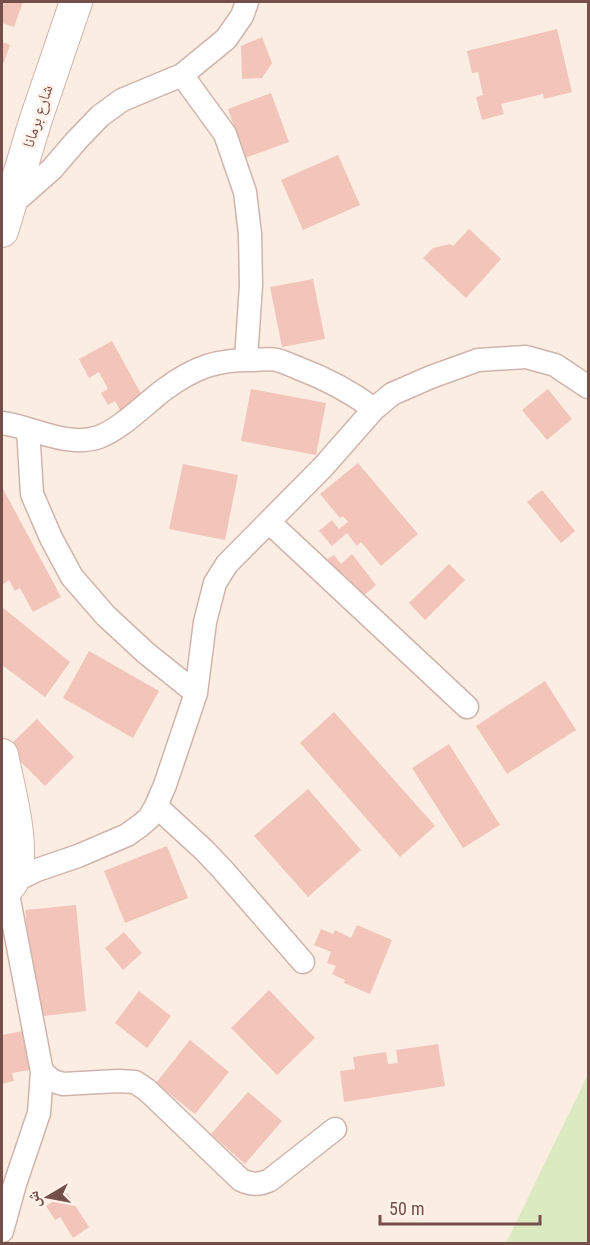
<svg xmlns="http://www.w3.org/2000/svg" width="590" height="1245" font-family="'Roboto Condensed','Noto Naskh Arabic',sans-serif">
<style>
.green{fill:#dbeac1}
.building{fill:#f2c4ba}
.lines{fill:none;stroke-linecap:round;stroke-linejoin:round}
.street-casing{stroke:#d0b4ac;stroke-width:25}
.secondary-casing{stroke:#d3b3a9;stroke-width:34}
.street{stroke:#fff;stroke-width:22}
.secondary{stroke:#fff;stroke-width:32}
.labels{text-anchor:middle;stroke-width:5;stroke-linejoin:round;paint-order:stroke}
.street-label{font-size:16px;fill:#754f49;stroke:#fff2e9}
</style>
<rect width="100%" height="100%" fill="#fcede3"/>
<path class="green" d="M 588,1074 L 588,1243 L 506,1243 Z"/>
<path class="building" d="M 2,2 L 23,2 L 14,27 L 2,23 Z
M 557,29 L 572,92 L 544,99 L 543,94 L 501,104 L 504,114 L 482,120 L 476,97 L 483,95 L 478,72 L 472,73 L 467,51 Z
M 262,37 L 272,63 L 262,78 L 242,79 L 241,46 Z
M 2,42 L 10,45 L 2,67 Z
M 271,93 L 289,142 L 245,158 L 228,109 Z
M 338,155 L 360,205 L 303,230 L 281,180 Z
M 469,229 L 501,259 L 466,298 L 423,258 L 433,248 L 450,244 L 453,246 Z
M 313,279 L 325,339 L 282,347 L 270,287 Z
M 112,341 L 145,401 L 122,414 L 115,401 L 108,405 L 101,393 L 108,389 L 99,372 L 89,378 L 79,359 Z
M 251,389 L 326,403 L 316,455 L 241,441 Z
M 548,389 L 572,419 L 547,440 L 522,410 Z
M 358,463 L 418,534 L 381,566 L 361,542 L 357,546 L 347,533 L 332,546 L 319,531 L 332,520 L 339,529 L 348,522 L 343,516 L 340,518 L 320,494 Z
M 183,464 L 238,475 L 225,540 L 169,529 Z
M 2,487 L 61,597 L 33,612 L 20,588 L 15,591 L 9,580 L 2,585 Z
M 542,490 L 575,531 L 561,543 L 527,502 Z
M 352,554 L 376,585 L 362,597 L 344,574 L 340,578 L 326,560 L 334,555 L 341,564 Z
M 449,564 L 465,580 L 425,620 L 409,603 Z
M 2,607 L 70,662 L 45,697 L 2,665 Z
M 89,651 L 159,691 L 133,738 L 63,698 Z
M 545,681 L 576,730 L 507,774 L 476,726 Z
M 334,712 L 435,826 L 400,857 L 300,743 Z
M 37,719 L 74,757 L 45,786 L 7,748 Z
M 449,744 L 500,825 L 463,848 L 412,768 Z
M 308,789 L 361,850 L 308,897 L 254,836 Z
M 167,846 L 188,898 L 125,923 L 104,871 Z
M 76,905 L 86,1011 L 36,1017 L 25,910 Z
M 357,925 L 392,940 L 370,994 L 344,983 L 345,980 L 332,974 L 336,966 L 327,963 L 331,952 L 314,945 L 321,929 L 333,934 L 335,930 L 351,938 Z
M 124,932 L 142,953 L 123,970 L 105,948 Z
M 269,990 L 315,1038 L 277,1075 L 231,1028 Z
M 139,991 L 171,1016 L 147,1048 L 115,1023 Z
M 23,1031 L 30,1070 L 12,1073 L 14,1081 L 2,1084 L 2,1035 Z
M 190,1040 L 229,1072 L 195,1114 L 156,1083 Z
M 438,1044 L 445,1086 L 344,1102 L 340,1071 L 355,1069 L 353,1057 L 386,1052 L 388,1064 L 398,1063 L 396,1050 Z
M 248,1092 L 282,1121 L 245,1164 L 211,1134 Z
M 67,1193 L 89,1227 L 73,1238 L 60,1217 L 55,1220 L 46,1206 Z"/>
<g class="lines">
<g class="street-casing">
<path id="street" d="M 182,75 L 225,134 L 245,192 L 250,234 L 251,285 L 246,359
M 10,206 L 52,169 L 76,141 L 100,116 L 122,100 L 182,75 L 226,39 L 242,16 L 247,2
M 2,423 C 33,427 67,448 99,437 C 121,429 146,403 165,389 C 195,367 218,359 254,360 C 261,360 270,358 277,360 C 284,362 291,365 298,368 C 327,379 350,391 374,409
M 28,429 L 32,494 L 51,538 L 72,577 L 106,616 L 146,653 L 196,693
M 269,522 L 467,707
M 156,806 L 204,850 L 223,870 L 303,962
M 12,882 L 37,870 L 78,856 L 127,835 L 141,825 L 149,818 L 156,806 L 165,785 L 196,693 L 205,622 L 215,583 L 227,564 L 323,467 L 374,409 L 392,394 L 431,377 L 478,360 L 526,357 L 555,365 L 588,387
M 7,889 L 42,1072 L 53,1081 L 63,1084 L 118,1081 L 135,1082 L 147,1090 L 241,1180 C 252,1185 259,1185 270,1180 L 335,1129
M 2,1231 L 15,1184 L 39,1113 L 42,1072"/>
</g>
<g class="secondary-casing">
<path id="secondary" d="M 2,231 L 35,122 L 76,2
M 2,755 C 8,786 28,855 12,882 C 9,887 5,890 2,892"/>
</g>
<use href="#street" class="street"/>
<use href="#secondary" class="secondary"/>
</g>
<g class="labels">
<g class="street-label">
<text transform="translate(37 116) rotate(-72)" y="6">شارع برمانا</text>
</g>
</g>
<rect width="590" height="1245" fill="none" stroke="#754f49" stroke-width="6"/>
<g transform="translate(48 1197) rotate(260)" stroke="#fff2e9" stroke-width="4.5" paint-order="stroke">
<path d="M0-4.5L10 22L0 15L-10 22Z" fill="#754f49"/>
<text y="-9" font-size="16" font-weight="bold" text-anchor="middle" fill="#754f49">ش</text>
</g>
<path d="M380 1215v9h160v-9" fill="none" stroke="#754f49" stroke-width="3"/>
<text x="389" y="1215" font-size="18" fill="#754f49" stroke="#fff2e9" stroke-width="4.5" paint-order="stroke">50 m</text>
</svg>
